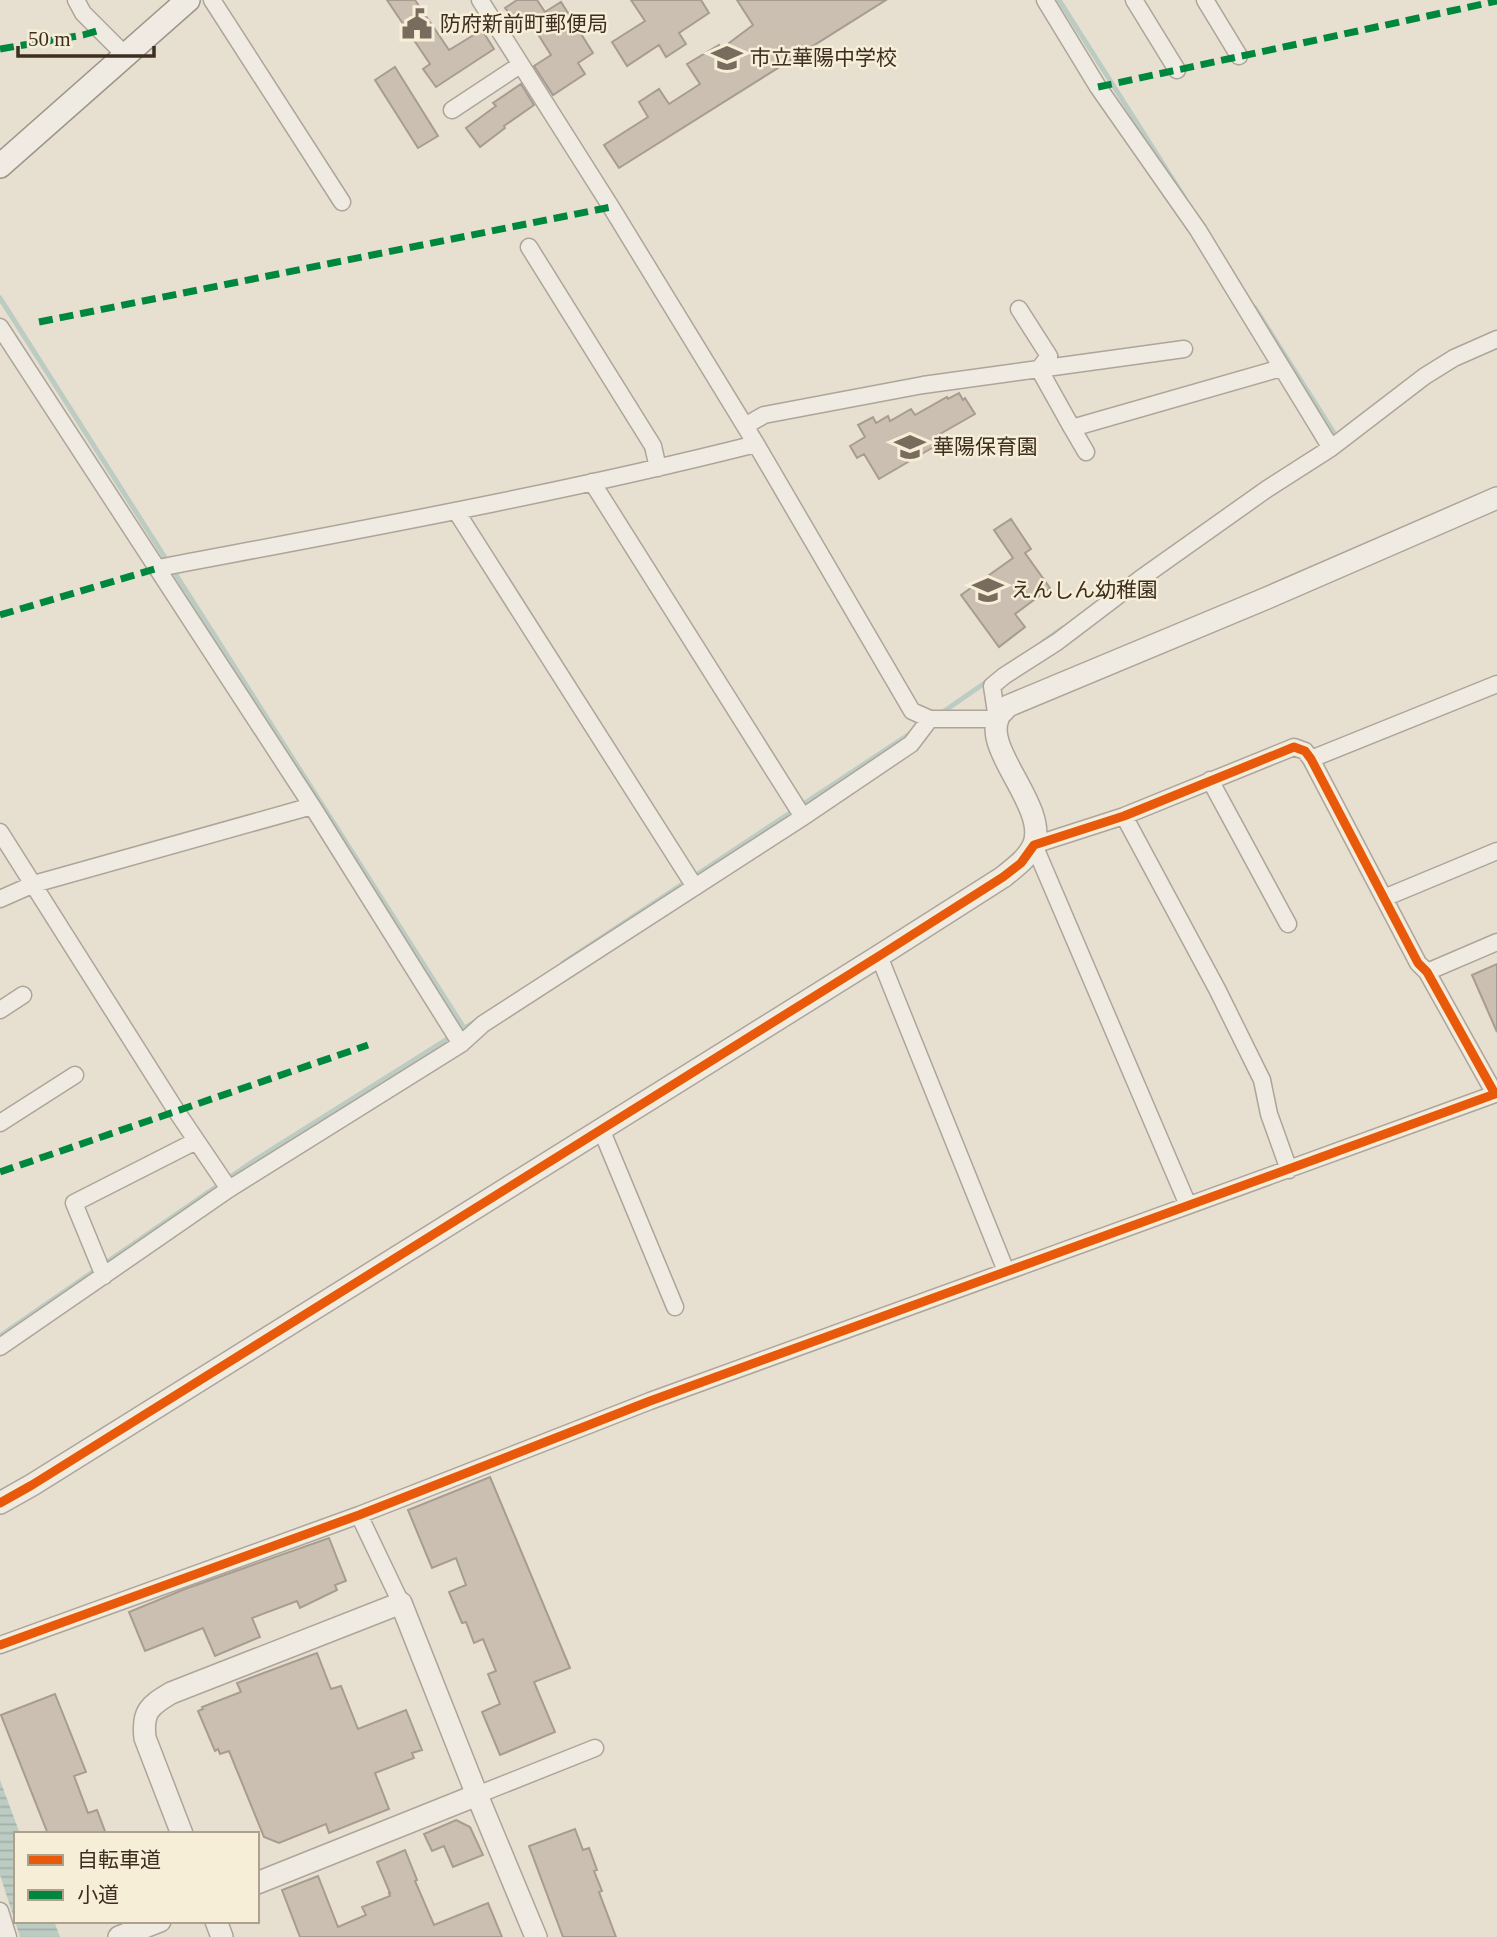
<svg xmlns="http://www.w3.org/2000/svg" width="1497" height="1937" font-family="'Times New Roman','Noto Sans JP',serif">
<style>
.water{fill:url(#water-rules)}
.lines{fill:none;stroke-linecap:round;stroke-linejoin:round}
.stream{stroke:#bcccc2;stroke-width:5}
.building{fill:#cbbfb2;stroke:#a89c90;stroke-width:2}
.minor-casing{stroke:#ada599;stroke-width:19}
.tertiary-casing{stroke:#ada599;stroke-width:24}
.secondary-casing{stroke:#9c958a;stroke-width:26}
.minor{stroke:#efebe3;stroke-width:16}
.tertiary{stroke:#efebe3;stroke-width:21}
.secondary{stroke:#efebe3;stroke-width:23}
.quiet{stroke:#00873e;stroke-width:7;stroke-dasharray:14 7;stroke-linecap:butt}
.cycleway-casing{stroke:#f7eed8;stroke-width:13}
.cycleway{stroke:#e8590c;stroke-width:9}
.labels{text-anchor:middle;stroke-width:5;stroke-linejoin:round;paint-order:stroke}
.poi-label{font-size:21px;fill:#3d2e20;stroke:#f7eed8;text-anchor:start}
</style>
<defs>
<pattern id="water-rules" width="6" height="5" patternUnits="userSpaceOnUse" patternTransform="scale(1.75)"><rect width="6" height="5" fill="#bcccc2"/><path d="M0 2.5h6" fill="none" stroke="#a2b0a6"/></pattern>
</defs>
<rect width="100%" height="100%" fill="#e7e0d1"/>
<path class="water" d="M 0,1780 L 20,1834 L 16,1834 L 16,1921 L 54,1921 L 60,1937 L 20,1937 L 0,1875 Z"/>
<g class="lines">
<path class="stream" d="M 1059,0 L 1184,197
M 0,298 L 464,1028
M 1255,308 L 1336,436
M 1043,642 L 1063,628
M 940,714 L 989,680
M 563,963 L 911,733
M 0,1336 L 252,1162 L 479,1019"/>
</g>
<path class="building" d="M 387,0 L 415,0 L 449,50 L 482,30 L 494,49 L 436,87 L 423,69 L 430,64 Z
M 517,0 L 537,0 L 545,12 L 561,2 L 593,53 L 578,63 L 585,74 L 553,95 L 534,66 L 551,55 L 529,20 L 516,29 L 507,15 L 509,13 L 505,8 Z
M 631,0 L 701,0 L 709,13 L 679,33 L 686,44 L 666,57 L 659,45 L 627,66 L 612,42 L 645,21 Z
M 737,0 L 886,0 L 619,168 L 604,145 L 648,117 L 639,102 L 659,89 L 669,104 L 700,84 L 687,64 L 719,45 L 721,49 L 753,25 Z
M 395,67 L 438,136 L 418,148 L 375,80 Z
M 521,84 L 534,105 L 504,126 L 505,128 L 480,147 L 466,128 L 496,106 L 493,103 Z
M 959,393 L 963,400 L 965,398 L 975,414 L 933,438 L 937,445 L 879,479 L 864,454 L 857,458 L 850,446 L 865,437 L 858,425 L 873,417 L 876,423 L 888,416 L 890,421 L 911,409 L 915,415 L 947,397 L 948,399 Z
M 1011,519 L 1031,549 L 1025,553 L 1050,588 L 1015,614 L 1025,627 L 999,647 L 961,595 L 1013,558 L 994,530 Z
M 1497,964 L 1497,1032 L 1472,975 Z
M 490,1477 L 570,1668 L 534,1682 L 555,1732 L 500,1755 L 482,1712 L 500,1704 L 488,1674 L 496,1671 L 483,1639 L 474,1643 L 466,1622 L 462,1623 L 449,1592 L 466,1585 L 456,1558 L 432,1568 L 408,1510 Z
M 329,1538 L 346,1581 L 335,1585 L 337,1590 L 300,1608 L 297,1601 L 252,1618 L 260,1637 L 215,1656 L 203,1628 L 145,1651 L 129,1612 L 185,1589 Z
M 317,1653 L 331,1689 L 341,1686 L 358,1729 L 406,1710 L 422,1750 L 412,1753 L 414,1758 L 375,1773 L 389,1809 L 329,1833 L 326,1824 L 279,1843 L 264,1837 L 229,1751 L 220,1754 L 218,1749 L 215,1751 L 198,1711 L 203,1709 L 202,1707 L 241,1692 L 237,1683 Z
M 55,1694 L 86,1772 L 74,1776 L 88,1813 L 97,1810 L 106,1834 L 48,1834 L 1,1715 Z
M 456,1820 L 470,1827 L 483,1855 L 453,1867 L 444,1846 L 432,1851 L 424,1834 Z
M 575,1829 L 583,1850 L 589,1848 L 597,1870 L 594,1871 L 602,1891 L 599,1892 L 616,1937 L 563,1937 L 529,1846 Z
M 405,1850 L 417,1880 L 415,1881 L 434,1925 L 488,1903 L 502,1937 L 300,1937 L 282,1890 L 318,1876 L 338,1927 L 366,1915 L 362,1907 L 390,1896 L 389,1893 L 390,1893 L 377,1862 Z"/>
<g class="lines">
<g class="minor-casing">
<path id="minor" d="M 76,0 L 83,13 L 125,55
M 212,0 L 342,202
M 480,0 L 611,207 L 756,444 L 912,711 L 930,719 L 997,719 L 992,686 L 1004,676 L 1057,642 L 1140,579 L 1267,489 L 1331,448 L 1425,376 L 1454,358 L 1497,339
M 1045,0 L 1098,87 L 1198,230 L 1331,448
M 1134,0 L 1177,70
M 1205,0 L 1239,56
M 452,110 L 520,65
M 529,247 L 653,446 L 658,468
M 1019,309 L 1049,356 L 1039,369
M 0,327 L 312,806 L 461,1044
M 1039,369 L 1184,349
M 745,426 L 764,415 L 923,385 L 1039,369 L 1072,428 L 1281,368
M 1072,428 L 1086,452
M 592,482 L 803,817
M 456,511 L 695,887
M 158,568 C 358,530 558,494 756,444
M 1311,759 L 1497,684
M 1210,780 L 1288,924
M 1124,816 L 1217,989 L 1262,1080 L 1269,1114 L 1289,1170
M 0,832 L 177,1112 L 229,1189
M 1384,898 L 1497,851
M 0,899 L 34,884 L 312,806
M 879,956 L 1006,1271
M 1427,972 L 1497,942
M 0,1010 L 23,995
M 0,1123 L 75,1075
M 601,1129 L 675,1307
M 104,1276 L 74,1203 L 196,1141
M 0,1347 L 229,1189 L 461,1044 L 483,1024 L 803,817 L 911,744 L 930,719
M 359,1515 L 401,1603
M 0,1645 L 359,1515 L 650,1401 L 1495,1094 L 1427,972 L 1418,963 L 1311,759 L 1305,751 L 1294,747 L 1124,816 L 1034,845 L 1188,1205
M 477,1795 L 595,1748
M 0,1911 L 8,1937"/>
</g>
<g class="tertiary-casing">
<path id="tertiary" d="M 0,1503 L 32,1485 L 879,956 L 1003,877 C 1014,868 1027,859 1033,846 C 1050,810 984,751 998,719 C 999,714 1005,710 1008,706 L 1267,598 L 1497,498
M 182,1834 L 145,1738 C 142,1712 149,1706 171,1693 L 401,1603 L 477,1795 L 536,1937
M 257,1883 L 477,1795
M 216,1921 L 222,1937
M 119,1937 L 160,1921"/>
</g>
<g class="secondary-casing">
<path id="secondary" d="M 0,166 L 188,0"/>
</g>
<use href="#minor" class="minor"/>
<use href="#tertiary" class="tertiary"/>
<use href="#secondary" class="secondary"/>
<path class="quiet" d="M 0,49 L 83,35 L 100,30
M 1098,87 L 1497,1
M 39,322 L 611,207
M 0,615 L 158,568
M 0,1172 L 368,1045"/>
<g class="cycleway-casing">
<path id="cycleway" d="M 0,1503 L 32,1485 L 879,956 L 1003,877 L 1021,863 L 1034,845 L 1124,816 L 1294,747 L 1305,751 L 1311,759 L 1418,963 L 1427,972 L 1495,1094 L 650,1401 L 359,1515 L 0,1645"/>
</g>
<use href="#cycleway" class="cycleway"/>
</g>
<defs>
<g id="civic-bare" transform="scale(2.415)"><path d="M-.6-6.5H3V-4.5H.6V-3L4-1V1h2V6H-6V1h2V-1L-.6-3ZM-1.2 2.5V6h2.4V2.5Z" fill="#786c5e" stroke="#f7eed8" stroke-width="2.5" paint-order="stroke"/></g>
<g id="school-bare" transform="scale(2.415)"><path d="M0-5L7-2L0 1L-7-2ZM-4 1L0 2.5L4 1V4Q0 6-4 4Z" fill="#786c5e" stroke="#f7eed8" stroke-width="2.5" paint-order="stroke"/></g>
</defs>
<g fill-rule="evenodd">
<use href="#civic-bare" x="417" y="24"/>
<use href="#school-bare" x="727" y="58"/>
<use href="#school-bare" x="910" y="447"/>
<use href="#school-bare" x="988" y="590"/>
</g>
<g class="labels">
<g class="poi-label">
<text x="440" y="31">防府新前町郵便局</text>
<text x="750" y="65">市立華陽中学校</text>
<text x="933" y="454">華陽保育園</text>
<text x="1011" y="597">えんしん幼稚園</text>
</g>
</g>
<rect x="14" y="1832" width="245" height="91" fill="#f7eed8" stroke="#ada18e" stroke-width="2"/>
<rect x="28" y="1855" width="35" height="10" fill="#e8590c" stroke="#ada18e" stroke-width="2"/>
<text x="77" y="1867" font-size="21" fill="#3d2e20">自転車道</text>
<rect x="28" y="1890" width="35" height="10" fill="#00873e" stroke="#ada18e" stroke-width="2"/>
<text x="77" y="1902" font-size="21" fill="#3d2e20">小道</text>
<path d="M18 46v10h136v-10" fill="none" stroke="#3d2e20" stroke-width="3.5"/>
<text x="28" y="46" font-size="21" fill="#3d2e20" stroke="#f7eed8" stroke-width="5" paint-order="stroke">50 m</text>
</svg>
